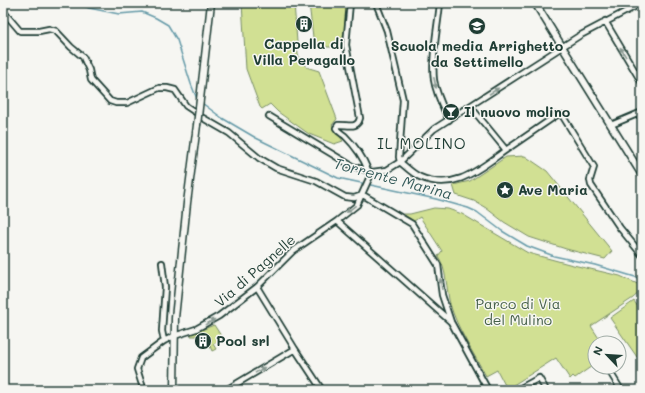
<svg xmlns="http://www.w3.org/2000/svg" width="645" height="393" font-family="Mali,sans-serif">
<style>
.green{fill:#d1e093;stroke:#788e64}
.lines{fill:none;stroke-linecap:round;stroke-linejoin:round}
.stream{stroke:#659aa8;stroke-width:1.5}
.street-casing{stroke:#1f3d34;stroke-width:8}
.secondary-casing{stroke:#1f3d34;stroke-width:9}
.street{stroke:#f6f6f2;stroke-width:4.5}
.secondary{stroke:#f6f6f2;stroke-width:6}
.secondary-bridge-casing{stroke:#1f3d34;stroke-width:9;stroke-linecap:butt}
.secondary-bridge{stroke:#f6f6f2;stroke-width:6}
.oneway{fill:#8a9a93}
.labels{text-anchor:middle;stroke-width:3;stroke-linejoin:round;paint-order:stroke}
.poi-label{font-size:14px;font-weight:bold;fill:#1f3d34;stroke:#f6f6f2;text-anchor:start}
.street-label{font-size:14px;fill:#1f3d34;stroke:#f6f6f2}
.park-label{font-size:14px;fill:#435e47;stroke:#f6f6f2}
.neighbourhood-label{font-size:15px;letter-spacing:1px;fill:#1f3d34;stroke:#f6f6f2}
.water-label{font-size:15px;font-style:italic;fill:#365c5b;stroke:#f6f6f2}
</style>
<rect width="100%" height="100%" fill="#f6f6f2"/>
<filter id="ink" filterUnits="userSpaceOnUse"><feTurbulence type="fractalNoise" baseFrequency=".025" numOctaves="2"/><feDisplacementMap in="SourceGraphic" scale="8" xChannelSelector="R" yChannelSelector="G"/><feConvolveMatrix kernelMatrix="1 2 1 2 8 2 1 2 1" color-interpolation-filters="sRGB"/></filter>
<g filter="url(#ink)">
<path class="green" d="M 242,3 L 294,3 L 298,55 L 306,67 L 319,71 L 337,119 L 332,125 L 343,141 L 334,144 L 309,134 L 278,112 L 270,104 L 262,109 L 260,107 L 246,69 Z
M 309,3 L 348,3 L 343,40 L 333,47 L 320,47 L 313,37 Z
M 525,156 L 547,171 L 612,251 L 605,259 L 566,249 L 529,237 L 504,222 L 486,208 L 474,201 L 456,195 L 453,185 L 470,181 L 506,157 Z
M 434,208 L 448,209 L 462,214 L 528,253 L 569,264 L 620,276 L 642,286 L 642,290 L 633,298 L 591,326 L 602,343 L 595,343 L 595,364 L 575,378 L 573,376 L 570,379 L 556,358 L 507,389 L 497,370 L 486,376 C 474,354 457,328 450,304 C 446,288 447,270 438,256 L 442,251 L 420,217 L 414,221 L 403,214 L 410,214 Z
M 634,301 L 642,313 L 642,354 L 637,357 L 610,318 Z
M 214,325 L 223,339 L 213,344 L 216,349 L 212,351 L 205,333 L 200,332 L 196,336 L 191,336 L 191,334 Z"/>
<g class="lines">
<path class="stream" d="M 77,3 L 89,8 L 119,14 L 142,12 L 156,18 L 168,25 L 177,40 L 191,84 L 197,99
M 202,103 L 222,118 L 256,138 L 338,178 L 436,199 L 468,208 L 477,212 L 502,231 L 527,246 L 554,256 L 595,265 L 642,279
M 3,389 L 4,390"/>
<g class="street-casing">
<path id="street" d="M 350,3 L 346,45 L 360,118 C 357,130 347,124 338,125 L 336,128 C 338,132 341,133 345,136 C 355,146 363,157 368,170
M 376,3 L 387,31 L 403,100 L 399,157 L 400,162
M 440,3 C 438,26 431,57 434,80 C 436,94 443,107 449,120
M 3,11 L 20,31 L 39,31 L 49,29 L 56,31 L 71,47 L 83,57 L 89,70 L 91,80 L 110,101 L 116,103 L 127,103 L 159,88 L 167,88 L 175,90 L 186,106 L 195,112
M 605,21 L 642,83
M 269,116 L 352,166 L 369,171
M 203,118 L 229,133 L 259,158 L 276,168 L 316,181 L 345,197 L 354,198 L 363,195
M 611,125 L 642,112
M 506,150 L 557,115 L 562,115 L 594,167 L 590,180 L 591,185 L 620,228 L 642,255
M 400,162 C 406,167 413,174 420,177 C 455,192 479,169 506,150 L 470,106
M 372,172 L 387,170 L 400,162 L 434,129 L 579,36 L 642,3
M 363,195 L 412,224 L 438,265 L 442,295 L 451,322 L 488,390
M 337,221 L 450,321
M 162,263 L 165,287 L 162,331 L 164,341
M 257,287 L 295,349 L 322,390
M 610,372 L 621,390
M 142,390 L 143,388 L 137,369 L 141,358 L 164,341 L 174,336 L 196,329 L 219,316 L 257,287 L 293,251 L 337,221 L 357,205 L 372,172
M 226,390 L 295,349
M 517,390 L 539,378 L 546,390"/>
</g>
<g class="secondary-casing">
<path id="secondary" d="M 535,3 L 642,175
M 204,65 L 211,3
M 174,390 L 175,318 L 187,203 L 197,125"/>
</g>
<use href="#street" class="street"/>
<use href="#secondary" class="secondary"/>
<g class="secondary-bridge-casing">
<path id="secondary-bridge" d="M 197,125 L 204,65"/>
</g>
<use href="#secondary-bridge" class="secondary-bridge"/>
</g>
<defs><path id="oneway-solid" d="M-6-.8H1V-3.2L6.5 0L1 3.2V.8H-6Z"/></defs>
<g class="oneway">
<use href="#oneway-solid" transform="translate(623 52) rotate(-121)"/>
<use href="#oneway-solid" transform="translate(435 83) rotate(78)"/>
<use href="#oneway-solid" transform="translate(494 91) rotate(-33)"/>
<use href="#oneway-solid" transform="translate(351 209) rotate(142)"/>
<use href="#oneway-solid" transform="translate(441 284) rotate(-99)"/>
<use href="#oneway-solid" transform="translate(210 322) rotate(-29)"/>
<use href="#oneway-solid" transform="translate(260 370) rotate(-31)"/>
</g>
</g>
<defs>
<g id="building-disc" transform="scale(0.9)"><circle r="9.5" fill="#1f3d34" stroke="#f6f6f2"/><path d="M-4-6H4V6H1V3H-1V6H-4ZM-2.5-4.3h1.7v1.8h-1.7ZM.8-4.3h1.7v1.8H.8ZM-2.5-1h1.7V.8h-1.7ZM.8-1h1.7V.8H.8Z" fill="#fff"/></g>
<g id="school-disc" transform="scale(0.9)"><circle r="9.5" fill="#1f3d34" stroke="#f6f6f2"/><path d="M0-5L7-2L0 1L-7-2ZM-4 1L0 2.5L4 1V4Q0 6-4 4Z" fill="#fff"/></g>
<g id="bar-disc" transform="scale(0.9)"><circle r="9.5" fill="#1f3d34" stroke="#f6f6f2"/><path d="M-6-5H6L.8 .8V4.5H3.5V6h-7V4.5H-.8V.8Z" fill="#fff"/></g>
<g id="sight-disc" transform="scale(0.9)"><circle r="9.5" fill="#1f3d34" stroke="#f6f6f2"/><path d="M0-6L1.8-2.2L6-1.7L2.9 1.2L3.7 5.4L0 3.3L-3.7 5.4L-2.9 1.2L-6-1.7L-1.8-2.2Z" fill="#fff"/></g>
</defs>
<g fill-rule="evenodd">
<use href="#building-disc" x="304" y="24"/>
<use href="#school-disc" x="477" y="26"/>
<use href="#bar-disc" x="451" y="112"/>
<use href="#sight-disc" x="505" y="190"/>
<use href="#building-disc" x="203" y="341"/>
</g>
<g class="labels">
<g class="poi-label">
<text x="304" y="49" text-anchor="middle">Cappella di<tspan x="304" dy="16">Villa Peragallo</tspan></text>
<text x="477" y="51" text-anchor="middle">Scuola media Arrighetto<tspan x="477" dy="16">da Settimello</tspan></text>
<text x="464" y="117">Il nuovo molino</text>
<text x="518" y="195">Ave Maria</text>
<text x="216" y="346">Pool srl</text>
</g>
<g class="street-label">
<text transform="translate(255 271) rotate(-41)" y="5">Via di Pagnelle</text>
</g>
<g class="park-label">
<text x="518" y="309">Parco di Via<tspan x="518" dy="16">del Mulino</tspan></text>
</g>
<g class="neighbourhood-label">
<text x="422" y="149">IL MOLINO</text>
</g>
<g class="water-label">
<text transform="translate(393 179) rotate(15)" y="5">Torrente Marina</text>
</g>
</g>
<rect width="645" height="393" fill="none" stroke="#f6f6f2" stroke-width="16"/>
<rect x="8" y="8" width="629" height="377" fill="none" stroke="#1f3d34" stroke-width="1.5" filter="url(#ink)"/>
<g transform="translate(607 355) rotate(295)"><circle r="19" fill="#f6f6f2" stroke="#a0aca6"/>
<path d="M0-3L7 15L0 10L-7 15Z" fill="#1f3d34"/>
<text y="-6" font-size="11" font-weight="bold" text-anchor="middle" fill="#1f3d34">N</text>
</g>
</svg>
